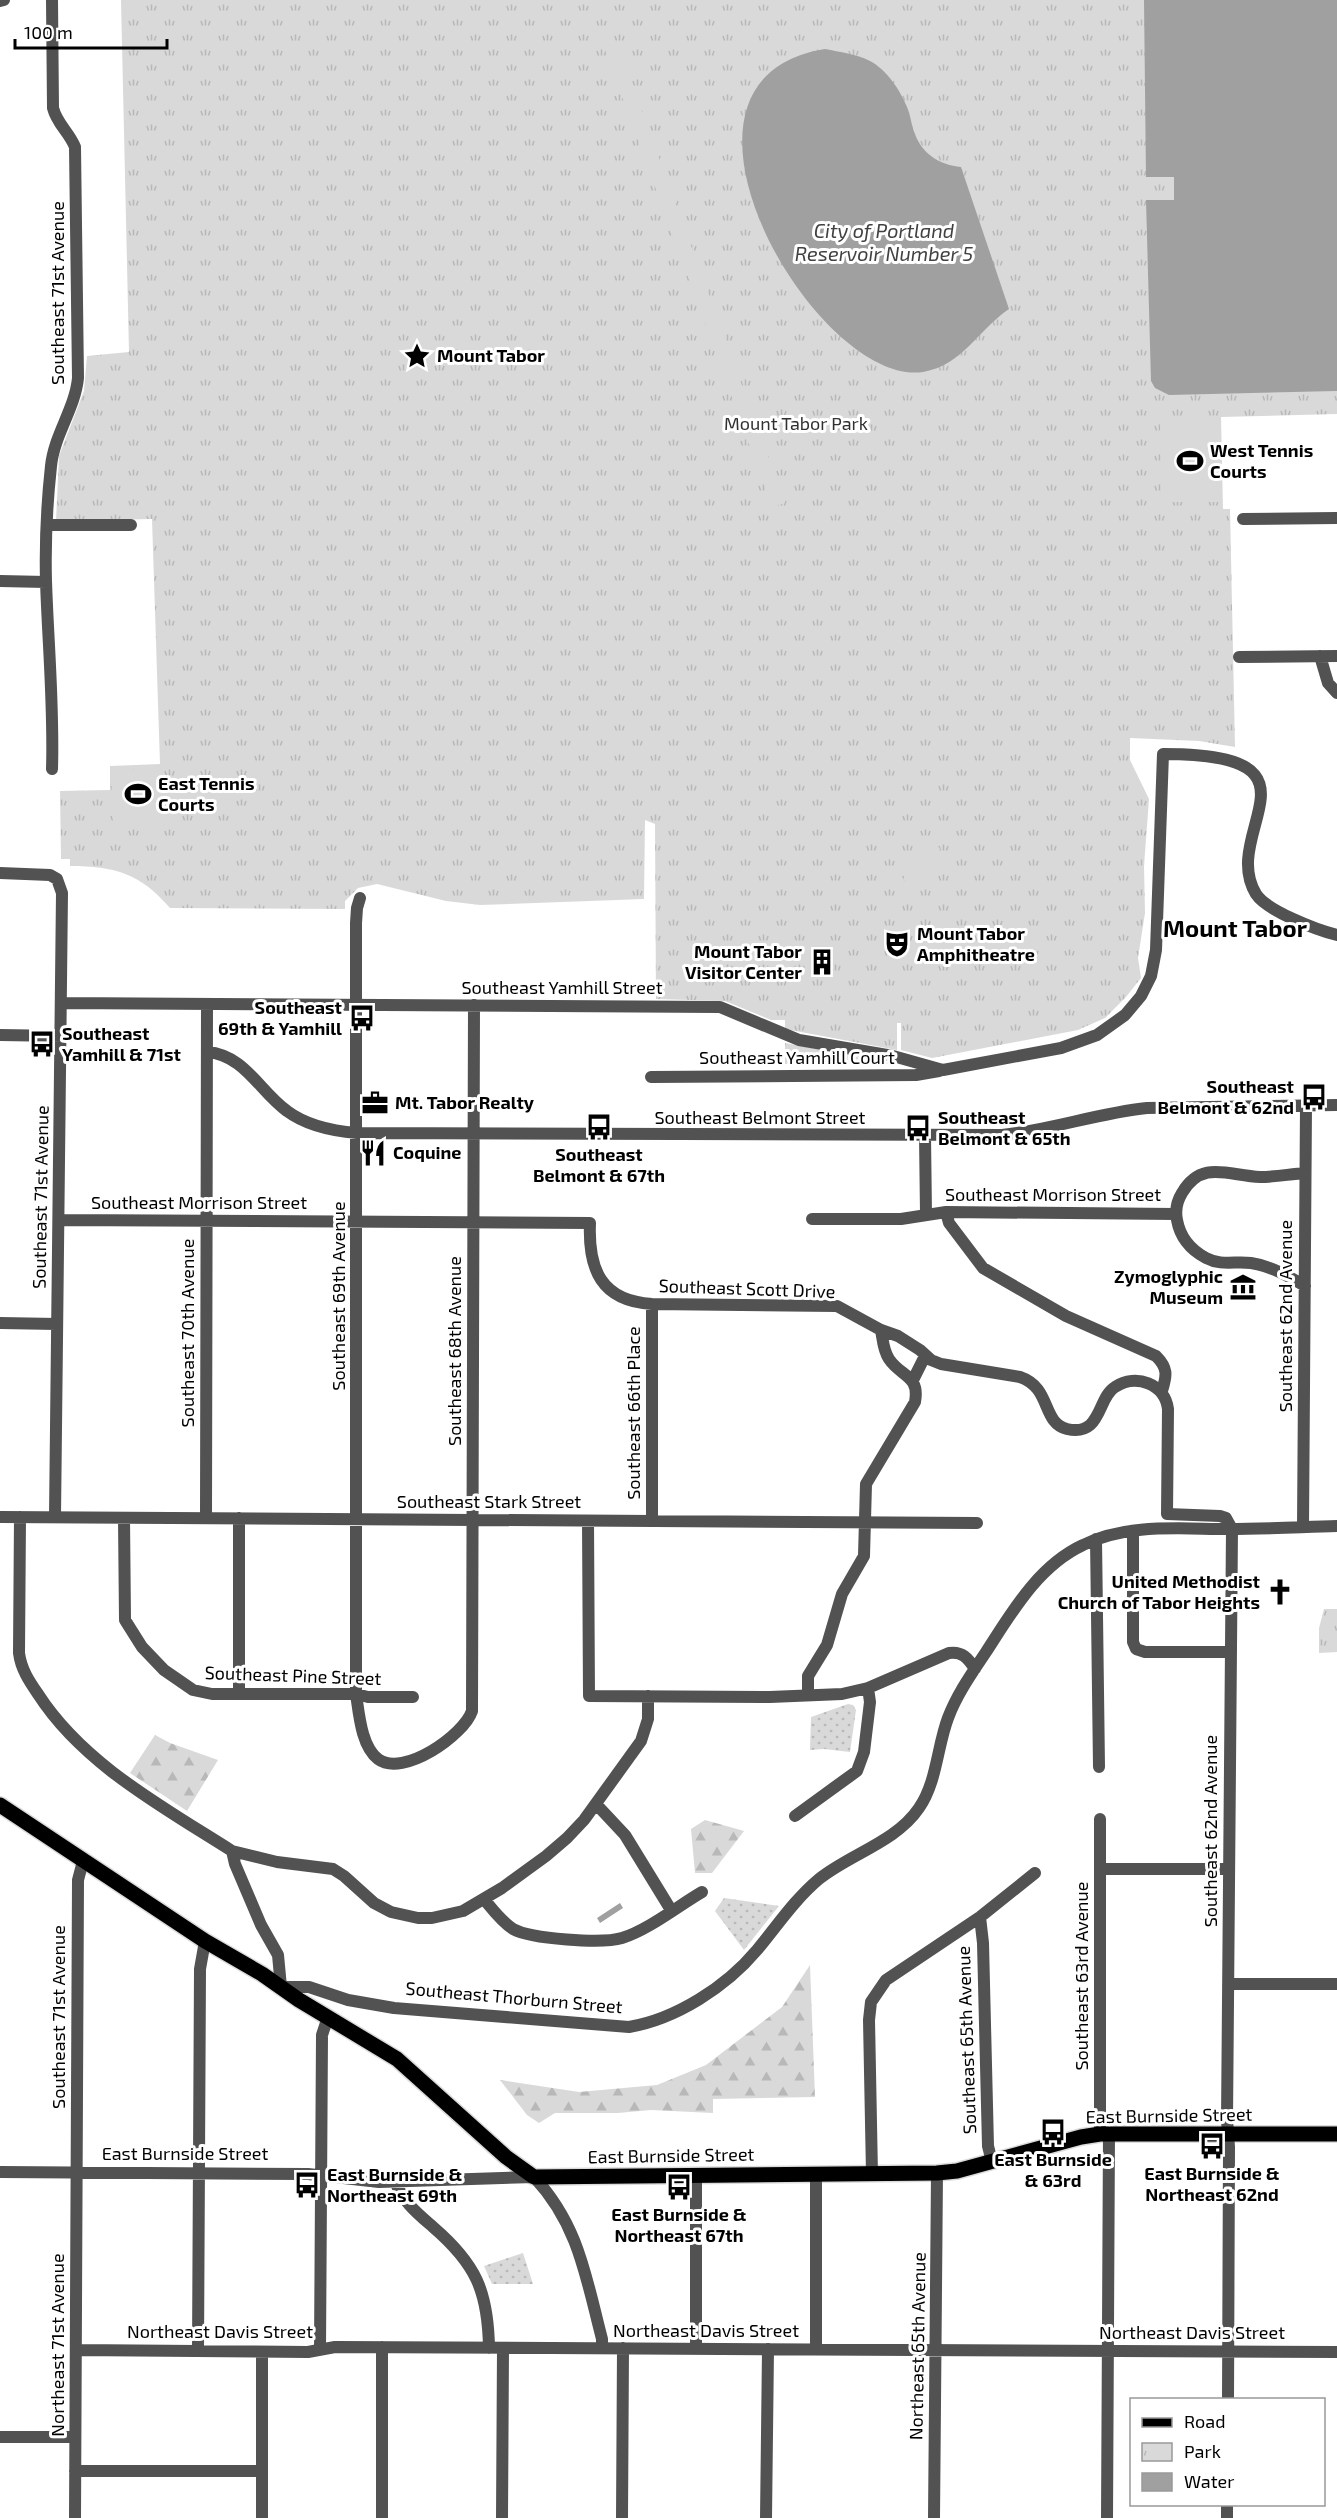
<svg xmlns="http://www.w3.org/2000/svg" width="1337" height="2518" font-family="'Exo 2',sans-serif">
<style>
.grass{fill:url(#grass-dots)}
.forest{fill:url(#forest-firs)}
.park{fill:url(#park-tufts)}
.garden{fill:#d9d9d9}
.water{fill:#a0a0a0}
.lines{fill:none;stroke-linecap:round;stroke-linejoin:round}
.major-casing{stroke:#dbdbdb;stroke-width:18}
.minor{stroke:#525252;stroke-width:12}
.major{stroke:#000;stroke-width:15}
.labels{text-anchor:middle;stroke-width:6;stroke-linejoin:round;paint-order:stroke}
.street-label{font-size:18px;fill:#000;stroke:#fff}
.poi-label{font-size:18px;font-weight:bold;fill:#000;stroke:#fff;text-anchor:start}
.park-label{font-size:18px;fill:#303030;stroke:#fff}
.water-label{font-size:20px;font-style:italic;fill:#414141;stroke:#fff}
.district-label{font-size:24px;font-weight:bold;fill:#000;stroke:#fff}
</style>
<defs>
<pattern id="grass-dots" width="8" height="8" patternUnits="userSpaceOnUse" patternTransform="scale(1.5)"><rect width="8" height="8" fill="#d9d9d9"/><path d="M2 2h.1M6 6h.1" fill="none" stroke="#b8b8b8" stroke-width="1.8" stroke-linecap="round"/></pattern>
<pattern id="forest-firs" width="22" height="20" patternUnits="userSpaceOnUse" patternTransform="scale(1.5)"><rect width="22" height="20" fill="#d9d9d9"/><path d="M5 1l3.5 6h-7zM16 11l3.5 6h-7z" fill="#b8b8b8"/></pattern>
<pattern id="park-tufts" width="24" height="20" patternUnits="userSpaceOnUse" patternTransform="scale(1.5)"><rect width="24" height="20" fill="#d9d9d9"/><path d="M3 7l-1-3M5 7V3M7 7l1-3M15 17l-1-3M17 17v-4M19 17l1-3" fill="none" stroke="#b8b8b8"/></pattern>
</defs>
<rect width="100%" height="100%" fill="#fff"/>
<path class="grass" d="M 848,1704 L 853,1705 L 856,1710 L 850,1752 L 824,1749 L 810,1750 L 811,1717 Z
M 724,1898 L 779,1906 L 744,1950 L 715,1911 Z
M 523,2253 L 533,2284 L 492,2284 L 484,2266 Z"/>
<path class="forest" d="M 155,1735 L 170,1743 L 218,1760 L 187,1811 L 130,1773 Z
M 705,1820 L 744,1831 L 712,1873 L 695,1873 L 691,1829 Z
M 810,1965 L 815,2097 L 713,2099 L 713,2113 L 651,2110 L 618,2113 L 555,2113 L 539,2123 L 527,2115 L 500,2080 L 579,2092 L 657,2085 L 706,2065 L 782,2007 Z"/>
<path class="park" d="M 121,0 L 1337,0 L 1337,414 L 1221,417 L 1223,509 L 1230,509 L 1235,747 L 1199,741 L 1130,738 L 1130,760 L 1149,799 L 1144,866 L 1145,913 L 1138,958 L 1141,978 L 1126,997 L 1105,1018 L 1078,1030 L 932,1058 L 901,1050 L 901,1023 L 897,1023 L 897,1050 L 785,1029 L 785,1020 L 771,1020 L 725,1001 L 656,999 L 655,824 L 645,820 L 644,899 L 480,905 L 446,901 L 377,884 L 358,888 L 345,901 L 345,909 L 170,908 C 141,874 115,866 70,866 L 70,859 L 61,859 L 60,791 L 110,790 L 110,766 L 160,764 L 152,519 L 56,521 L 59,456 L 84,391 L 87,356 L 129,352 Z
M 785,1043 L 897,1064 L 785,1064 Z
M 1324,1609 L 1337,1609 L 1337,1652 L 1319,1653 L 1319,1628 Z"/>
<path class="garden" d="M 617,43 L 785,503 L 772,507 L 604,47 Z
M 1219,418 L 1220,502 L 1161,502 L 1160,419 Z
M 161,769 L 166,825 L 113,827 L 111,770 Z
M 918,840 L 940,848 L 925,888 L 903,880 Z"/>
<path class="water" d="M 1144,0 L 1337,0 L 1337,391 L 1169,395 L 1155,388 L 1151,381 L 1146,200 L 1174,200 L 1174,177 L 1146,177 Z
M 825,49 C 840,52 856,54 870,61 C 887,70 900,90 907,107 C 911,116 911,125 915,134 C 922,154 940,165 961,167 L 1009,309 C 978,330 963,365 923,372 C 817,388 635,79 825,49 Z
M 620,1903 L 623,1908 L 600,1923 L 597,1918 Z"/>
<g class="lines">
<g class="major-casing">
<path id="major" d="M 0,1805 L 205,1941 L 262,1974 L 299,2000 L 397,2059 L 506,2157 L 534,2177 L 937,2173 L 957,2171 L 1081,2137 L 1100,2134 L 1337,2134"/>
</g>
<path class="minor" d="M 0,1 L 4,0
M 1243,519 L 1337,518
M 48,525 L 131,525
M 0,581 L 46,582
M 1320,656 L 1328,683 L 1337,693
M 1239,657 L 1337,656
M 52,769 C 54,706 48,643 46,581 C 45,543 47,503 51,466 C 54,435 75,409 78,378 L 75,147 C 69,132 57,124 53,108 L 52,0
M 0,873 L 50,875 L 57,879 L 62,893 L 55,1517
M 360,898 L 357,908 L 356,923 L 356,1694 C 359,1713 361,1746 378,1759 C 403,1778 464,1735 472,1711 L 474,1005
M 62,1003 L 720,1007 L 799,1040 L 893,1056 L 943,1070 L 1061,1048 L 1097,1035 L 1125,1015 L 1141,996 L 1151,976 L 1156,950 L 1163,754 C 1337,754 1218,832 1256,894 C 1267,911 1317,930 1337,935
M 0,1035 L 62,1036
M 207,1052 C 245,1055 259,1091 287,1111 C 307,1126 332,1131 357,1133 L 1002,1135 C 1051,1130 1098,1113 1147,1108 L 1337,1105
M 651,1077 L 916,1075 L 939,1071
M 925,1136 L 926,1214
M 946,1212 L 949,1223 L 983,1268 L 1066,1316 L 1156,1356 C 1168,1368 1167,1375 1162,1391
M 812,1219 L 901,1219 L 946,1212 L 1176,1214
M 59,1220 L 590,1223 C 588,1269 601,1301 652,1304 L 837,1306 L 881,1330 L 898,1336 L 920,1350 L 931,1360 L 941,1364 L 1020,1377 C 1052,1388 1041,1422 1067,1429 C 1102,1437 1097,1398 1115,1387 C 1136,1373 1165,1384 1168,1409 L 1167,1514 L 1220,1516 L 1226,1518 L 1232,1529 L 1227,2120 L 1229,2147 L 1228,2400
M 1305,1286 C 1288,1276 1271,1266 1251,1263 C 1235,1261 1221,1266 1206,1258 C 1191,1250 1180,1237 1177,1220 C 1175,1210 1177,1201 1182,1193 C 1202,1159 1229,1176 1260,1177 C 1275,1177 1290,1174 1305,1173
M 652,1304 L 652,1521
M 0,1323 L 57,1324
M 913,1380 L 925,1356
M 0,1517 L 977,1523
M 20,1517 L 19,1653 C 21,1669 29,1681 38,1694 C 83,1764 163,1807 232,1851 L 235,1864 L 261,1925 L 278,1955 L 281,1987 L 309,1987 L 348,2000 L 394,2008 L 629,2027 C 676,2019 726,1987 757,1950 C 777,1926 795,1899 819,1879 C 850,1854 896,1842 919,1808 C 937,1782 937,1747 948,1718 C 957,1694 972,1673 986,1652 C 1012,1612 1038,1566 1083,1545 C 1127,1523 1180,1529 1228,1529 C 1264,1529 1301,1527 1337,1526
M 124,1518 L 125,1620 L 142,1647 L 164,1670 L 193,1690 L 212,1694 L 356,1694 L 368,1697 L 413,1697
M 206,1518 L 207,1004
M 239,1518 L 239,1694
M 588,1521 L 589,1696 L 770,1697 L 842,1694 L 868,1688 L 949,1653 C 962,1651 968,1658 975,1669
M 1303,1527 L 1306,1106
M 1133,1531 L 1133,1642 L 1136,1649 L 1145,1652 L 1230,1652
M 1096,1539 L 1099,1767
M 808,1695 L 808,1676 L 827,1645 L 842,1594 L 864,1556 L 866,1484 L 915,1402 C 920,1375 901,1377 889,1359 C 883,1350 883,1340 881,1330
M 596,1804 L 625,1835 L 671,1910
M 795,1816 L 857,1771 L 864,1752 L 870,1702 L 868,1688
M 232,1851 L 277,1862 L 333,1869 L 344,1876 L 374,1903 L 391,1912 L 418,1918 L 432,1918 L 463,1911 L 502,1888 L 546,1856 L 567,1838 L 584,1820 L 641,1741 L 648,1719 L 648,1696
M 1100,1869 L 1229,1869
M 484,1899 C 493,1910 501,1921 513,1929 C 531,1939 602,1944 622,1938 C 648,1930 678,1906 702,1892
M 980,1917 L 983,1943 L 988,2146 L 992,2162
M 1228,1984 L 1337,1984
M 1100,2134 L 1100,1819
M 0,2172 L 308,2174 L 379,2182 L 534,2177 C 579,2225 586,2278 602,2339 L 602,2348
M 872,2174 L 869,2020 L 871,2002 L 886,1980 L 980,1917 L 1035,1873
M 395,2181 C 403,2202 417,2213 433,2227 C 476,2264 488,2291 489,2348
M 696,2349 L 696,2175
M 76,2350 L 308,2352 L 335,2347 L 1337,2352
M 320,2350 L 322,2035 L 328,2017
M 816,2350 L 816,2174
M 198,2351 L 200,1969 L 205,1941
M 0,2437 L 75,2437
M 75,2471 L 262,2471
M 75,2518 L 78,1880 L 83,1861
M 262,2518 L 262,2352
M 382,2518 L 382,2347
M 502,2518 L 503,2348
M 622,2518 L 623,2348
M 766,2518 L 768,2349
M 934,2518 L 937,2173
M 1107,2518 L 1109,2133
M 1227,2518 L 1227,2504"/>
<use href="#major" class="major"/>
</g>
<defs>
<g id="sight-bare" transform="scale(2.07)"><path d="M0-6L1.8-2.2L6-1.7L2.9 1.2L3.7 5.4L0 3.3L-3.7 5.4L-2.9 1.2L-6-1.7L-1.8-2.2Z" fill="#000" stroke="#fff" stroke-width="2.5" paint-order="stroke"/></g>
<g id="stadium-bare" transform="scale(2.07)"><path d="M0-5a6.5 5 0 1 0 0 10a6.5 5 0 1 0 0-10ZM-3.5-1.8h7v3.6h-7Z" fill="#000" stroke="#fff" stroke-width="2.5" paint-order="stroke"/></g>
<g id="theatre-bare" transform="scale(2.07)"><path d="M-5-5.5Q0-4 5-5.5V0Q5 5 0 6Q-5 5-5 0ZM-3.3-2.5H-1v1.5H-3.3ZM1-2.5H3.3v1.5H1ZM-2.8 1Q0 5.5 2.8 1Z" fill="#000" stroke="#fff" stroke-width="2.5" paint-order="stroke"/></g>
<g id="building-bare" transform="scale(2.07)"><path d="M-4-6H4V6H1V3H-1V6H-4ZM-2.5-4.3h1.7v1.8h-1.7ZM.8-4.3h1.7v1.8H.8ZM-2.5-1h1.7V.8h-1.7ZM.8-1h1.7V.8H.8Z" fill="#000" stroke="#fff" stroke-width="2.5" paint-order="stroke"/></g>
<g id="bus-bare" transform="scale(2.07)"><path d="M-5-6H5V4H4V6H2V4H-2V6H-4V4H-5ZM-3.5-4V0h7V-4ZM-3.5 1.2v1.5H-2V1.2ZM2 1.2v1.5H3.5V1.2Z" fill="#000" stroke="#fff" stroke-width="2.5" paint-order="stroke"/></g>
<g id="office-bare" transform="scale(2.07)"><path d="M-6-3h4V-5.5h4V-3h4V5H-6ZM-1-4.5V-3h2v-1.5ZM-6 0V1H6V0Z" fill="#000" stroke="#fff" stroke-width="2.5" paint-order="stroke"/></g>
<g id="restaurant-bare" transform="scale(2.07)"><path d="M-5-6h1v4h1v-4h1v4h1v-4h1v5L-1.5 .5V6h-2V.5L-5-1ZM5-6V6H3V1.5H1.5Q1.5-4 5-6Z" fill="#000" stroke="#fff" stroke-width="2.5" paint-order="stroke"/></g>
<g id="museum-bare" transform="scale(2.07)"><path d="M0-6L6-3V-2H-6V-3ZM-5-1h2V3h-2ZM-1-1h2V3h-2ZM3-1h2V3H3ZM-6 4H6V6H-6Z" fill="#000" stroke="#fff" stroke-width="2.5" paint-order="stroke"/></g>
<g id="church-bare" transform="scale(2.07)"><path d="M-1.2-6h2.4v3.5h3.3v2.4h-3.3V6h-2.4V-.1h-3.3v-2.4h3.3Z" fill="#000" stroke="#fff" stroke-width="2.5" paint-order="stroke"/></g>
</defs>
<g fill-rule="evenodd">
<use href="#sight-bare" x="417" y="356"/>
<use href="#stadium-bare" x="1190" y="461"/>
<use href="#stadium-bare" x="138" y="794"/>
<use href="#theatre-bare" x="897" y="944"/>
<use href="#building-bare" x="822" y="962"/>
<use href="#bus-bare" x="362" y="1018"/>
<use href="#bus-bare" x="42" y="1044"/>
<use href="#bus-bare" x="1314" y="1097"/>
<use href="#office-bare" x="375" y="1103"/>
<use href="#bus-bare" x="599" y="1127"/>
<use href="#bus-bare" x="918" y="1128"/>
<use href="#restaurant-bare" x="373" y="1153"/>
<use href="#museum-bare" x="1243" y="1287"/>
<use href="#church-bare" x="1280" y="1592"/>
<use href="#bus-bare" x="1053" y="2132"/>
<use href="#bus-bare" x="1212" y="2146"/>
<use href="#bus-bare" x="307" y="2185"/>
<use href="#bus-bare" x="679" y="2187"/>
</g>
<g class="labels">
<g class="street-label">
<text transform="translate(58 293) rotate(-90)" y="6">Southeast 71st Avenue</text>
<text x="562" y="994">Southeast Yamhill Street</text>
<text x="797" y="1064">Southeast Yamhill Court</text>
<text x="760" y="1124">Southeast Belmont Street</text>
<text x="1053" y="1201">Southeast Morrison Street</text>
<text transform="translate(41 1197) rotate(-89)" y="6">Southeast 71st Avenue</text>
<text x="199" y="1209">Southeast Morrison Street</text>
<text transform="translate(747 1289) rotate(2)" y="6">Southeast Scott Drive</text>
<text transform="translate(339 1296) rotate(-90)" y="6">Southeast 69th Avenue</text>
<text transform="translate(1286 1316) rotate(-90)" y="6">Southeast 62nd Avenue</text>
<text transform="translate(188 1333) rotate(-90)" y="6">Southeast 70th Avenue</text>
<text transform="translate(455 1351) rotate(-90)" y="6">Southeast 68th Avenue</text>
<text transform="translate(634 1413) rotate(-90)" y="6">Southeast 66th Place</text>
<text x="489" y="1508">Southeast Stark Street</text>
<text transform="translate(293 1676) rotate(2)" y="6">Southeast Pine Street</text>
<text transform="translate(1211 1831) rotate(-90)" y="6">Southeast 62nd Avenue</text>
<text transform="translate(1082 1976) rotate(-90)" y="6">Southeast 63rd Avenue</text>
<text transform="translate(514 1998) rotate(5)" y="6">Southeast Thorburn Street</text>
<text transform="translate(59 2017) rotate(-90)" y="6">Southeast 71st Avenue</text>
<text transform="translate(967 2040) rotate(-92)" y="6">Southeast 65th Avenue</text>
<text transform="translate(1169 2116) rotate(-1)" y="6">East Burnside Street</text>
<text x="185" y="2160">East Burnside Street</text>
<text transform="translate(671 2156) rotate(-1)" y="6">East Burnside Street</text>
<text x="706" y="2337">Northeast Davis Street</text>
<text x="220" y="2338">Northeast Davis Street</text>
<text x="1192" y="2339">Northeast Davis Street</text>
<text transform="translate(58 2345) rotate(-90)" y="6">Northeast 71st Avenue</text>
<text transform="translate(918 2346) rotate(-89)" y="6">Northeast 65th Avenue</text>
</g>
<g class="poi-label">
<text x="437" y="362">Mount Tabor</text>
<text x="1210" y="457">West Tennis<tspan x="1210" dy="21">Courts</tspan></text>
<text x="158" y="790">East Tennis<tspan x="158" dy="21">Courts</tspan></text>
<text x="917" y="940">Mount Tabor<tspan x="917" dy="21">Amphitheatre</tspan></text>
<text x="802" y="958" text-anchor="end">Mount Tabor<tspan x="802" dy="21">Visitor Center</tspan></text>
<text x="342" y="1014" text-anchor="end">Southeast<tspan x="342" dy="21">69th &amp; Yamhill</tspan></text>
<text x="62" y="1040">Southeast<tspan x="62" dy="21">Yamhill &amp; 71st</tspan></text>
<text x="1294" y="1093" text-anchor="end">Southeast<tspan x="1294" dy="21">Belmont &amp; 62nd</tspan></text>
<text x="395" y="1109">Mt. Tabor Realty</text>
<text x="938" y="1124">Southeast<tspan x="938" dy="21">Belmont &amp; 65th</tspan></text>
<text x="393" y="1159">Coquine</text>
<text x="599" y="1161" text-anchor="middle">Southeast<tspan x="599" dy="21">Belmont &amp; 67th</tspan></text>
<text x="1223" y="1283" text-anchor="end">Zymoglyphic<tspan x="1223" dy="21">Museum</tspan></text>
<text x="1260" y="1588" text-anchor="end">United Methodist<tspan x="1260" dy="21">Church of Tabor Heights</tspan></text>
<text x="1053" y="2166" text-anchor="middle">East Burnside<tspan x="1053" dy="21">&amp; 63rd</tspan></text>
<text x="1212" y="2180" text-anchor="middle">East Burnside &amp;<tspan x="1212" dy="21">Northeast 62nd</tspan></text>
<text x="327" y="2181">East Burnside &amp;<tspan x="327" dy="21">Northeast 69th</tspan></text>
<text x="679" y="2221" text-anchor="middle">East Burnside &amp;<tspan x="679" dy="21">Northeast 67th</tspan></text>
</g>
<g class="park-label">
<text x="796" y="430">Mount Tabor Park</text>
</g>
<g class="water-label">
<text x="884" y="238">City of Portland<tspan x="884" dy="23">Reservoir Number 5</tspan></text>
</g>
<g class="district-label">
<text x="1235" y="937">Mount Tabor</text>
</g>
</g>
<rect x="1130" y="2398" width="195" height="108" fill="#ffffff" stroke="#999999" stroke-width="1.5"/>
<rect x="1142" y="2418" width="30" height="9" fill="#000000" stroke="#999999" stroke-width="1.5"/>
<text x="1184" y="2428" font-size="18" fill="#000000">Road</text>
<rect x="1142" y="2443" width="30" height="18" fill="url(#park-tufts)" stroke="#999999" stroke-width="1.5"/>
<text x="1184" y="2458" font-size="18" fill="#000000">Park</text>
<rect x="1142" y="2473" width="30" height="18" fill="#a0a0a0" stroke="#999999" stroke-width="1.5"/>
<text x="1184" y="2488" font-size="18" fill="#000000">Water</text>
<path d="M15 39v9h152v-9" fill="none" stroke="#000000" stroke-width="3"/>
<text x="24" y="39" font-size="18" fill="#000000" stroke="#ffffff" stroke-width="4.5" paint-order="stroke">100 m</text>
</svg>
